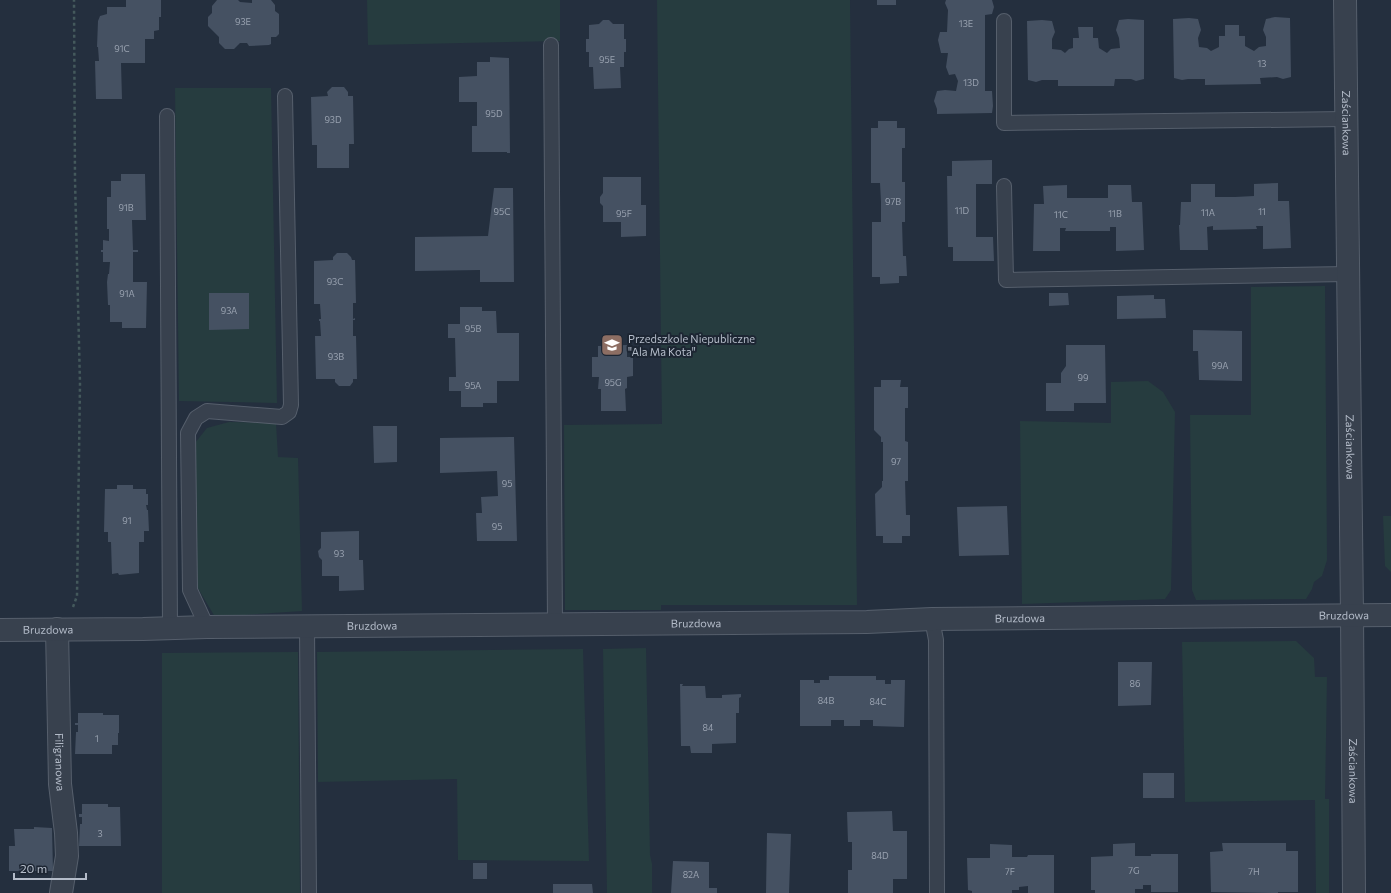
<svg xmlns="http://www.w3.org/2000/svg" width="1391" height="893" font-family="Commissioner,sans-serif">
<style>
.green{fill:#263c3f}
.building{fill:#455162}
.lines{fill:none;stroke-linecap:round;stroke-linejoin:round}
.lane-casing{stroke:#565f6c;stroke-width:16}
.street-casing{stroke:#565f6c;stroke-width:24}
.path{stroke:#44595c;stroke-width:2.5;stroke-dasharray:3 3;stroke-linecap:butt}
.lane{stroke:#38414e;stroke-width:14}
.street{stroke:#38414e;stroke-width:22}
.labels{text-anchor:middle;stroke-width:4;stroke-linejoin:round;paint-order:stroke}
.number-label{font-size:9px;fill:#98a1af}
.street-label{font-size:11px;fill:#b4bcc9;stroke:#1d2633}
.poi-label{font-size:11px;fill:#b4bcc9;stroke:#1d2633;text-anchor:start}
</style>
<rect width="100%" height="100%" fill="#242f3e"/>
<path class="green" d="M 367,0 L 560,0 L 560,41 L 368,45 Z
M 657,0 L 850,0 L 857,605 L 661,605 L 661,610 L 565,610 L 564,425 L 662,424 Z
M 175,88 L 271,88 L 277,403 L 179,401 Z
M 1325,286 L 1327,560 L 1322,576 L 1314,582 L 1312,589 L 1306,599 L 1196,600 L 1192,590 L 1190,415 L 1251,415 L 1251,287 Z
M 1148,381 L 1163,392 L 1175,412 L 1171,590 L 1165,599 L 1022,604 L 1020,421 L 1111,423 L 1111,382 Z
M 229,422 L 276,423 L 278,457 L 298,458 L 302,611 L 215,617 L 196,585 L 195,443 L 207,428 Z
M 1383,516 L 1391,516 L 1391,572 L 1385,566 Z
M 1296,641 L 1314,658 L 1315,677 L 1327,677 L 1325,799 L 1329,799 L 1329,893 L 1316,893 L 1315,800 L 1185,802 L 1182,642 Z
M 646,648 L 650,855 L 652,864 L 652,893 L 607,893 L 603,649 Z
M 583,649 L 589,861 L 458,860 L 457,779 L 318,782 L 317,652 Z
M 298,652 L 300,893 L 162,893 L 162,653 Z"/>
<path class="building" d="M 126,0 L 161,0 L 161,17 L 159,17 L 159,30 L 154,31 L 154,39 L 145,39 L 145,63 L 121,63 L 122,99 L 96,99 L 95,61 L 99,61 L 98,47 L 97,47 L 98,21 L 100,16 L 107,14 L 107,7 L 126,7 Z
M 217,0 L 238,0 L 240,2 L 252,3 L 252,0 L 271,0 L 275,5 L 275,11 L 279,14 L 279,34 L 276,37 L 271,37 L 271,44 L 269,45 L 249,46 L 247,43 L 240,43 L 234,49 L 225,49 L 219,43 L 219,37 L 208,26 L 208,17 L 212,13 L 212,6 Z
M 877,0 L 896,0 L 896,5 L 877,5 Z
M 946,0 L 992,0 L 994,7 L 992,14 L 985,15 L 985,91 L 992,91 L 993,106 L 992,113 L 937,114 L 937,109 L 934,101 L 937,91 L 945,90 L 956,91 L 958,81 L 955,74 L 949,75 L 946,67 L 948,53 L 941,53 L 938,40 L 940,32 L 947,32 L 948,10 L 945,3 Z
M 1275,17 L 1290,18 L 1291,77 L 1283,79 L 1277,77 L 1260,78 L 1261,84 L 1205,85 L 1205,79 L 1188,79 L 1182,80 L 1174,78 L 1173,19 L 1189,18 L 1198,19 L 1201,30 L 1198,38 L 1199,47 L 1207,48 L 1211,51 L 1219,47 L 1219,36 L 1225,36 L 1225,25 L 1239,25 L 1239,36 L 1245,36 L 1245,46 L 1254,51 L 1259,47 L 1266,46 L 1266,37 L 1263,30 L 1266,19 Z
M 1128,19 L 1144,20 L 1144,79 L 1136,81 L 1131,79 L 1115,79 L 1114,86 L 1058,86 L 1058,80 L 1042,80 L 1036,82 L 1028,80 L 1027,21 L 1042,20 L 1052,21 L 1055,32 L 1052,39 L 1052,49 L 1061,50 L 1065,53 L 1069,49 L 1073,48 L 1073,38 L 1079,38 L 1078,27 L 1093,27 L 1093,38 L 1098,38 L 1099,48 L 1107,53 L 1111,49 L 1120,48 L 1119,38 L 1116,30 L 1119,20 Z
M 603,20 L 609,20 L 613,24 L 624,24 L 624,39 L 626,39 L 626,52 L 624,52 L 624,67 L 620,67 L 621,88 L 594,89 L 593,67 L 589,67 L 589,52 L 586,52 L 586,39 L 589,39 L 589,25 L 599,24 Z
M 490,57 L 509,58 L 510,153 L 507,153 L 507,152 L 472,152 L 472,126 L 477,126 L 477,102 L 459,102 L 459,77 L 477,76 L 477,62 L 490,62 Z
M 332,87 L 344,87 L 348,92 L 348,96 L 353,96 L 354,144 L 349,144 L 349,168 L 317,168 L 317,145 L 312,145 L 311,97 L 328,96 L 327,92 Z
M 878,121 L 897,121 L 897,128 L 905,128 L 905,148 L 902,148 L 902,182 L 905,182 L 905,222 L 902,222 L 903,256 L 906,256 L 907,276 L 899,276 L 899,283 L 880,284 L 880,277 L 872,277 L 872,222 L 881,222 L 881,202 L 880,183 L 871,183 L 871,128 L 878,128 Z
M 992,160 L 992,184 L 976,184 L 976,237 L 993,237 L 994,261 L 953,261 L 953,247 L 948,247 L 947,176 L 952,176 L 952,161 Z
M 121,174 L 145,174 L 146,220 L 132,220 L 133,250 L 138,250 L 138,252 L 133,252 L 133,282 L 147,282 L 146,328 L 122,328 L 122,322 L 110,322 L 110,305 L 108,305 L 107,282 L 108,274 L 109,274 L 110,262 L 103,262 L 103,252 L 101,252 L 101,250 L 103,250 L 103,240 L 109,241 L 109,229 L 107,229 L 107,197 L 111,197 L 111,181 L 121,181 Z
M 603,177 L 641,177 L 641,205 L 646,205 L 646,236 L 621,237 L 621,222 L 603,222 L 603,206 L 600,203 L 600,197 L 603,193 Z
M 1278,183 L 1278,201 L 1289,201 L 1291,248 L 1263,249 L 1263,226 L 1256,226 L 1257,229 L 1213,230 L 1213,226 L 1207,227 L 1208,250 L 1180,250 L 1179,225 L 1180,225 L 1181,202 L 1191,202 L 1191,184 L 1215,184 L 1215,197 L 1235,197 L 1254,196 L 1254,184 Z
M 1067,185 L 1067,198 L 1108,198 L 1108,185 L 1131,185 L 1132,202 L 1142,202 L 1144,250 L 1116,251 L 1116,227 L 1110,227 L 1110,231 L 1065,231 L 1066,228 L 1060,228 L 1060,251 L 1033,251 L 1034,204 L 1044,204 L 1043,186 Z
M 494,188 L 513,188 L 514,282 L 480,282 L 480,270 L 415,271 L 415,237 L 488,236 Z
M 337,253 L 347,253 L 351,257 L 352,260 L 355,260 L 356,303 L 353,303 L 353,319 L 355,318 L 355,320 L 353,320 L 353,336 L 356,336 L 357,379 L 353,379 L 353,382 L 350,386 L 339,386 L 335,382 L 335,379 L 316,379 L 315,336 L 321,336 L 320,321 L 319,321 L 319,319 L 321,319 L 320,304 L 314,304 L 314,261 L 333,260 L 333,257 Z
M 209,293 L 249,293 L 249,329 L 209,330 Z
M 1049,293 L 1068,293 L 1069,305 L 1049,306 Z
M 1154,295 L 1154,299 L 1165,299 L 1166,318 L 1117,319 L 1117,296 Z
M 460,307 L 482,307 L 482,311 L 496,311 L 497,333 L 519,333 L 519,381 L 497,381 L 497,403 L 483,403 L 483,407 L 461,407 L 461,391 L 449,391 L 449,377 L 456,377 L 455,338 L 448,338 L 448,324 L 460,324 Z
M 1193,330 L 1242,331 L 1242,381 L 1199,380 L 1198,351 L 1193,351 Z
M 627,345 L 627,357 L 633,357 L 633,376 L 627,377 L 627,388 L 625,389 L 626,411 L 601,411 L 601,389 L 598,389 L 599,377 L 592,377 L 592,357 L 598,357 L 598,346 Z
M 1066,345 L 1105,345 L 1106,403 L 1074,403 L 1074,411 L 1046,411 L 1046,383 L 1061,383 L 1061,373 L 1066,366 Z
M 881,380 L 901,380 L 900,387 L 908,387 L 908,408 L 905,408 L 905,441 L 908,442 L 908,481 L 905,481 L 906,515 L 910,515 L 910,536 L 902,536 L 902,543 L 883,543 L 883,536 L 876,536 L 875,494 L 882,487 L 882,481 L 883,481 L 883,442 L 881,442 L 881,437 L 874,430 L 874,387 L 881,387 Z
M 373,426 L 397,426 L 397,462 L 374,463 Z
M 514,437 L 517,541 L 477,541 L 476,513 L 482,513 L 481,497 L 498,496 L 497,471 L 440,473 L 440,438 Z
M 117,485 L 133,485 L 133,489 L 146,489 L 146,494 L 148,494 L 148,505 L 146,505 L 147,510 L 148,510 L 149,531 L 144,531 L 144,542 L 139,542 L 139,573 L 119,575 L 118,573 L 112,574 L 111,542 L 108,542 L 108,532 L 104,532 L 105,489 L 117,489 Z
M 1007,506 L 1009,555 L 959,556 L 957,507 Z
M 359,531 L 359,560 L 363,560 L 364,590 L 339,591 L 339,576 L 322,576 L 322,560 L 319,557 L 318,551 L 321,548 L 321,532 Z
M 1118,662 L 1152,662 L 1151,705 L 1118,706 Z
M 829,676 L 876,676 L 876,680 L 885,680 L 885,684 L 891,684 L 891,680 L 905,680 L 904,727 L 873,726 L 873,720 L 860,720 L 860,726 L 844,726 L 844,720 L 831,720 L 831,726 L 800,726 L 800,680 L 814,680 L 814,683 L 820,683 L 820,680 L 829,680 Z
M 680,684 L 683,684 L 682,686 L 705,686 L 706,698 L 722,698 L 722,695 L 741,694 L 741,697 L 739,698 L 739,713 L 736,713 L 736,743 L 712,744 L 712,753 L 691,753 L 690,746 L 681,746 Z
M 78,713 L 103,713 L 103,715 L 119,715 L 119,733 L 118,733 L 118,745 L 112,745 L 112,754 L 75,754 L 76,732 L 78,732 L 78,725 L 75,725 L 75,723 L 78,723 Z
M 1143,773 L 1174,773 L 1174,798 L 1143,798 Z
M 82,804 L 108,804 L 108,807 L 120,807 L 121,846 L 79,846 L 80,824 L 82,824 L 82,817 L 79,817 L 79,814 L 82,814 Z
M 892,811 L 893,831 L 907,831 L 907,879 L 893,879 L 893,893 L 848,893 L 848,870 L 852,870 L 852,842 L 848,842 L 847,812 Z
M 34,827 L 52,828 L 53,871 L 9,871 L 9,846 L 15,846 L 14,829 L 34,829 Z
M 767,833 L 791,834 L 789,893 L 766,893 Z
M 1135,843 L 1135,856 L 1151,856 L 1151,854 L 1178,854 L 1178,892 L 1151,892 L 1151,885 L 1143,885 L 1143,889 L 1135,889 L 1135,893 L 1095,893 L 1095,890 L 1091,890 L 1091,857 L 1113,856 L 1113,844 Z
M 1222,843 L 1286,843 L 1286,851 L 1298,851 L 1298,892 L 1278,892 L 1278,893 L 1211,892 L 1210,852 L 1223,851 Z
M 990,844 L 1012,845 L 1012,857 L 1027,857 L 1028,855 L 1054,855 L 1054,893 L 1028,893 L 1028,886 L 1019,887 L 1019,890 L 1012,890 L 1012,893 L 972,893 L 972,891 L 968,890 L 967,858 L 990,858 Z
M 673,861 L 709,862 L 709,888 L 717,888 L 717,893 L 671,893 Z
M 473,863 L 487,863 L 487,879 L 473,879 Z
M 553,884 L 592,884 L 593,893 L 553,893 Z"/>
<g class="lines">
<g class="lane-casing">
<path id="lane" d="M 1004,21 L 1004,123 L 1346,119
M 551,45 L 555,624
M 167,116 L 170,627
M 1004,186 L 1006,280 L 1348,274
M 932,619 L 936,640 L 937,893
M 307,626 L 309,893
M 207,627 L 190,590 L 188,433 L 196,418 L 207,411 L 282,417 L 289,412 L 291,405 L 285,96"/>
</g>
<g class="street-casing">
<g id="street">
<path id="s1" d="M 1345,0 L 1352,614 L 1354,893"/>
<path id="s2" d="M 57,629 L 60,784 L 66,833 L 67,856 L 61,893"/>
<path id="s3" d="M 0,630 L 143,629 L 207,627 L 867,622 L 932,619 L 1391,615"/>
</g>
</g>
<path class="path" d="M 73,607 L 77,596 L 80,384 L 75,180 L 74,0"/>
<use href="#lane" class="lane"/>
<use href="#street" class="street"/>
</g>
<defs>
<g id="school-square" transform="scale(1.15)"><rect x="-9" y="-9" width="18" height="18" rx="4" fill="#8d6e63" stroke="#1d2633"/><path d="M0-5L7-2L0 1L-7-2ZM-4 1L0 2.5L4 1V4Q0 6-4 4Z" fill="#fff"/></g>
</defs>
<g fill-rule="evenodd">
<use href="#school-square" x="612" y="345"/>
</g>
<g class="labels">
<g class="number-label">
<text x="243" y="25">93E</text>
<text x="966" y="27">13E</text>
<text x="122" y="52">91C</text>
<text x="607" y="63">95E</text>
<text x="1262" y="67">13</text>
<text x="971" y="86">13D</text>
<text x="494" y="117">95D</text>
<text x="333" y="123">93D</text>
<text x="893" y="205">97B</text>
<text x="126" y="211">91B</text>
<text x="962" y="214">11D</text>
<text x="502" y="215">95C</text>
<text x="1262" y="215">11</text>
<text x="1208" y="216">11A</text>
<text x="624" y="217">95F</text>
<text x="1115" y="217">11B</text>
<text x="1061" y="218">11C</text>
<text x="335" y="285">93C</text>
<text x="127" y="297">91A</text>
<text x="229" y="314">93A</text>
<text x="473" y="332">95B</text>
<text x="336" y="360">93B</text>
<text x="1220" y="369">99A</text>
<text x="1083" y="381">99</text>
<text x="613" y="386">95G</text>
<text x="473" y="389">95A</text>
<text x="896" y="465">97</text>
<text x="507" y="487">95</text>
<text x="127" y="524">91</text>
<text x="497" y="530">95</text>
<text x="339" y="557">93</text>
<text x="1135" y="687">86</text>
<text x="826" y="704">84B</text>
<text x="878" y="705">84C</text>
<text x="708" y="731">84</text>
<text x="97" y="742">1</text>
<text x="100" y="837">3</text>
<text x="880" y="859">84D</text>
<text x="1134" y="874">7G</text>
<text x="1010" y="875">7F</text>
<text x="1254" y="875">7H</text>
<text x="691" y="878">82A</text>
</g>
<g class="street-label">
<text dy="4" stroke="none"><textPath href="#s1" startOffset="123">Zaściankowa</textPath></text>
<text dy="4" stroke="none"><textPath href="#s1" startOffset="447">Zaściankowa</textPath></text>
<text dy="4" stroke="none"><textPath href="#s3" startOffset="1344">Bruzdowa</textPath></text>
<text dy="4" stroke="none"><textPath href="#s3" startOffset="1020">Bruzdowa</textPath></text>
<text dy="4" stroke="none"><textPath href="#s3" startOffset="696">Bruzdowa</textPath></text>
<text dy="4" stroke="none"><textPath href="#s3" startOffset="372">Bruzdowa</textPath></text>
<text dy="4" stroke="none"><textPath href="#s3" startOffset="48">Bruzdowa</textPath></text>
<text dy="4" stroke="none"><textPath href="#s2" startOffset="133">Filigranowa</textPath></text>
<text dy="4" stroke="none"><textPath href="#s1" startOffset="771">Zaściankowa</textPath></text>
</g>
<g class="poi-label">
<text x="628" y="343">Przedszkole Niepubliczne<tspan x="628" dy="13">"Ala Ma Kota"</tspan></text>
</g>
</g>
<path d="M14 873v6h72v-6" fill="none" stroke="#b4bcc9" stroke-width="2"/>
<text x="20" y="873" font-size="12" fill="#b4bcc9" stroke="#1d2633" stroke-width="3" paint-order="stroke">20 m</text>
</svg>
